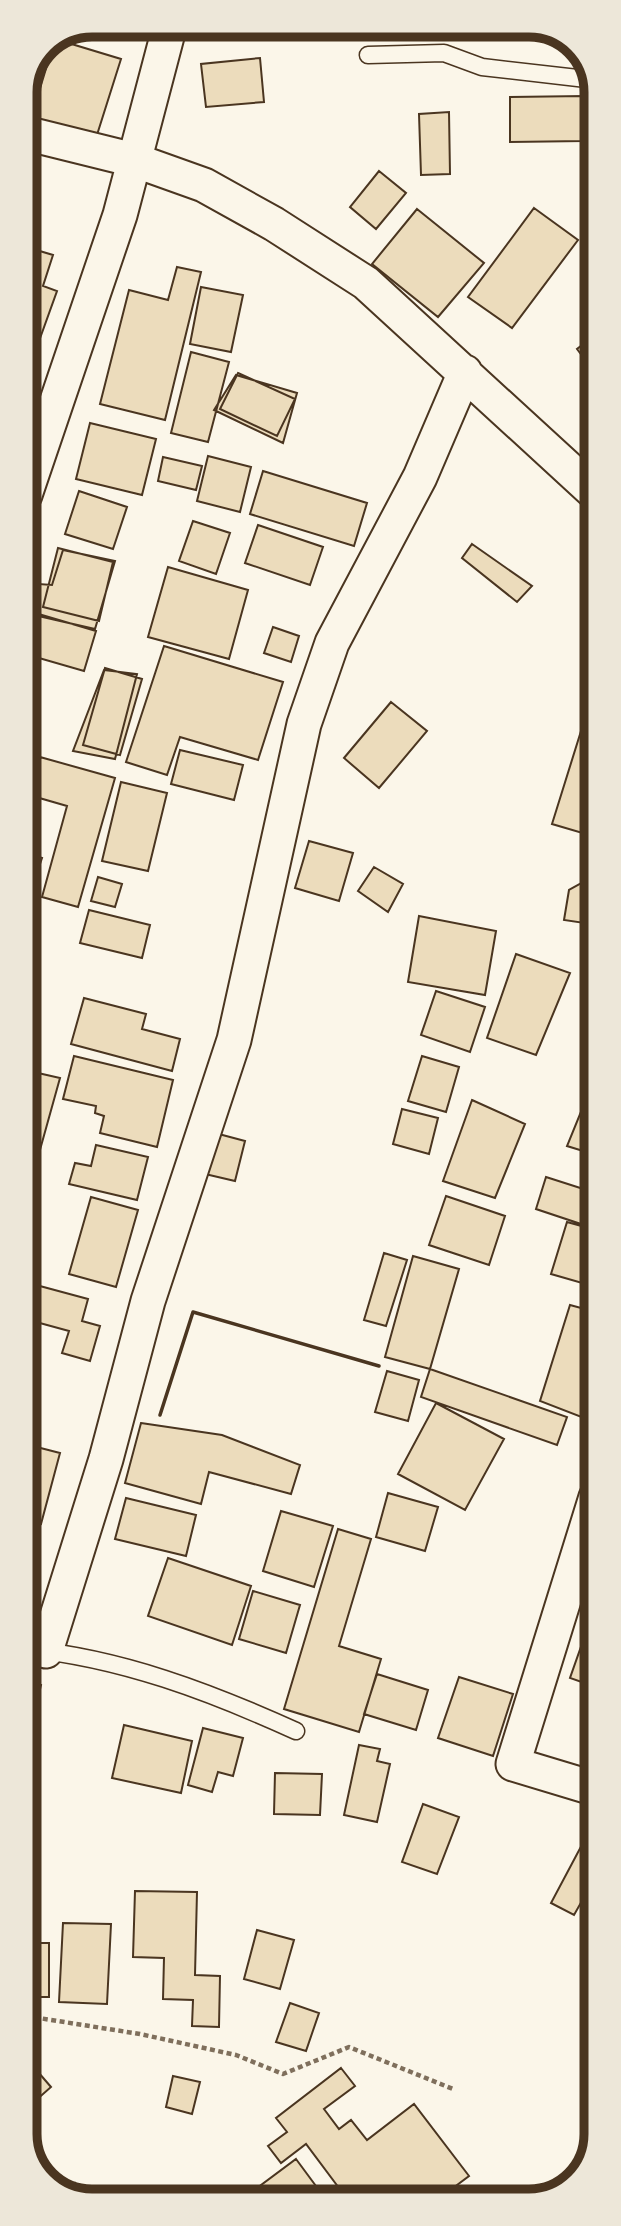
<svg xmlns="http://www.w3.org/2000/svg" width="621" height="2226" font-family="Ubuntu,sans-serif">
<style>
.building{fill:#ecdcbc;stroke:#4a3520;stroke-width:2}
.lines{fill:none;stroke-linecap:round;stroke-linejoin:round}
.lane-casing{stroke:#4a3520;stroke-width:19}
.street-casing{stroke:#4a3520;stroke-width:37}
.path{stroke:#7f6f5c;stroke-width:4.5;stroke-dasharray:5 3.5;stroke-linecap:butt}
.lane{stroke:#fbf6e9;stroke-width:16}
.street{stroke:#fbf6e9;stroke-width:33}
.wall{stroke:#4a3520;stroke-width:3.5}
.rim{fill:none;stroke:#4a3520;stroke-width:9}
</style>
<rect width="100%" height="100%" fill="#fbf6e9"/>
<path class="building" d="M 260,25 L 332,25 L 333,29 L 261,35 Z
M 55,39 L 121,59 L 96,138 L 31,118 Z
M 260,58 L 264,102 L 206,107 L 201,64 Z
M 584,96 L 584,141 L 510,142 L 510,97 Z
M 590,99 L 595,99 L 595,194 L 593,194 Z
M 449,112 L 450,174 L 421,175 L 419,114 Z
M 379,171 L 406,193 L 376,229 L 350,207 Z
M 534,208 L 578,240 L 512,328 L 468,297 Z
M 417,209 L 484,263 L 438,317 L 372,264 Z
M 33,249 L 53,255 L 43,286 L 57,291 L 34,355 L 25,351 L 25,279 Z
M 177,267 L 201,272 L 165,420 L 100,404 L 129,290 L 168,300 Z
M 201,287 L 243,295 L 231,352 L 190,344 Z
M 595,335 L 595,373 L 577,349 Z
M 191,352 L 229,362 L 208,442 L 171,433 Z
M 238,373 L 295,399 L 277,436 L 220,409 Z
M 236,375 L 297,393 L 283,443 L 214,410 Z
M 90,423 L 156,439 L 142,495 L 76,479 Z
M 208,456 L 251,467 L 240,512 L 197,501 Z
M 163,457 L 202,466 L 196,490 L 158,481 Z
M 263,471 L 367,503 L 354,546 L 250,514 Z
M 79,491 L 127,507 L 113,549 L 65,534 Z
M 193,521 L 230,533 L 216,574 L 179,561 Z
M 258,525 L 323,547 L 310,585 L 245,563 Z
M 472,544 L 532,586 L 517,602 L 462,558 Z
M 58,548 L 113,562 L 99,621 L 43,607 Z
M 63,550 L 115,561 L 95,629 L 25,613 L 25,583 L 52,585 Z
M 168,567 L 248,590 L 229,659 L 148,637 Z
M 25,610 L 96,631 L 84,671 L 25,654 Z
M 273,627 L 299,636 L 291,662 L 264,653 Z
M 164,646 L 283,682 L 258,760 L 180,737 L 167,775 L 126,762 Z
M 105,668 L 142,679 L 120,755 L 83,745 Z
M 104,670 L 137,674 L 115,759 L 73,751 Z
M 596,683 L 596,837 L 552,824 Z
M 391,702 L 427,731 L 379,788 L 344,758 Z
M 180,750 L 243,765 L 234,800 L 171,784 Z
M 25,753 L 34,755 L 25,789 Z
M 40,757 L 115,778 L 78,907 L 42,897 L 67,806 L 29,795 Z
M 121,782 L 167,793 L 148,871 L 102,861 Z
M 309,841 L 353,853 L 339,901 L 295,888 Z
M 25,853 L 42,858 L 25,910 Z
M 374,867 L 403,884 L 388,912 L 358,891 Z
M 596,875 L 596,950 L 583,946 L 585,923 L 564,920 L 569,890 Z
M 98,877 L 122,884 L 115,907 L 91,901 Z
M 89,910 L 150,925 L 142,958 L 80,943 Z
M 419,916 L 496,931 L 485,995 L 408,982 Z
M 516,954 L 570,973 L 536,1055 L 487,1038 Z
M 436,991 L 485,1007 L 470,1052 L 421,1035 Z
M 84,998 L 146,1014 L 142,1029 L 180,1039 L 172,1071 L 71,1044 Z
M 74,1056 L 173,1080 L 157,1147 L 100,1133 L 104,1116 L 95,1113 L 96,1106 L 63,1099 Z
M 422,1056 L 459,1067 L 446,1112 L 408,1101 Z
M 38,1073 L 60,1078 L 33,1175 L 25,1172 L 25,1117 Z
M 587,1097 L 596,1100 L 596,1155 L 567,1146 Z
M 472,1100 L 525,1124 L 495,1198 L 443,1181 Z
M 402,1109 L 438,1118 L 429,1154 L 393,1144 Z
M 215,1133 L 245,1141 L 235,1181 L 205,1174 Z
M 96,1145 L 148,1157 L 137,1200 L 69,1184 L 75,1163 L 91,1166 Z
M 546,1177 L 596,1193 L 596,1229 L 536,1209 Z
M 446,1196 L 505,1216 L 489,1265 L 429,1245 Z
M 91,1197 L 138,1210 L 116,1287 L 69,1274 Z
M 567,1222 L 596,1230 L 596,1287 L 551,1274 Z
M 384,1253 L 407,1260 L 386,1326 L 364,1320 Z
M 413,1256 L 459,1269 L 430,1369 L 385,1357 Z
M 25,1282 L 88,1299 L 82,1321 L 100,1326 L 90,1361 L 62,1353 L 69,1331 L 25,1319 Z
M 570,1305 L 596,1312 L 596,1379 L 584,1418 L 540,1401 Z
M 430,1369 L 567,1417 L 557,1445 L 421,1397 Z
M 387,1371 L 419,1380 L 408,1421 L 375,1412 Z
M 436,1403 L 504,1439 L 465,1510 L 398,1474 Z
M 141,1423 L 222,1435 L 300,1465 L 291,1494 L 209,1472 L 201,1504 L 125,1483 Z
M 25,1444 L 60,1453 L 41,1524 L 25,1520 Z
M 388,1493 L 438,1507 L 425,1551 L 376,1537 Z
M 126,1498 L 196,1515 L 186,1556 L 115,1539 Z
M 281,1511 L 333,1526 L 314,1587 L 263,1571 Z
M 338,1529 L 371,1539 L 339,1646 L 381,1659 L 359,1732 L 284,1709 Z
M 168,1558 L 251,1586 L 232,1645 L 148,1616 Z
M 253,1591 L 300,1605 L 286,1653 L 239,1639 Z
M 596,1604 L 596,1687 L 570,1678 Z
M 377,1674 L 428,1690 L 416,1730 L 364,1714 Z
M 459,1677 L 513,1694 L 493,1756 L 438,1738 Z
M 26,1681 L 41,1685 L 27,1747 L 26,1747 Z
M 124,1725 L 192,1741 L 181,1793 L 112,1778 Z
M 203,1728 L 243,1738 L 233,1776 L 218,1772 L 212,1792 L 188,1785 Z
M 359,1745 L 380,1749 L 377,1761 L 390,1764 L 377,1822 L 344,1815 Z
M 275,1773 L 322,1774 L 320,1815 L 274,1814 Z
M 423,1804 L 459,1817 L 437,1874 L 402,1862 Z
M 593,1824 L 596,1826 L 596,1906 L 583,1899 L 574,1915 L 551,1903 Z
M 135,1891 L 197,1892 L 195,1975 L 220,1976 L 219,2027 L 192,2026 L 193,2000 L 163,1999 L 164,1958 L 133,1957 Z
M 63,1923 L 111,1924 L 107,2004 L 59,2002 Z
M 257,1930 L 294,1940 L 280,1989 L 244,1979 Z
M 26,1943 L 49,1943 L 49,1997 L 26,1997 Z
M 290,2003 L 319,2013 L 306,2051 L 276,2042 Z
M 26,2058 L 51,2087 L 26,2109 Z
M 341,2068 L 355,2086 L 324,2109 L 339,2129 L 351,2120 L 367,2140 L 414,2104 L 469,2176 L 437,2200 L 348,2200 L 306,2144 L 281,2163 L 268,2146 L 287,2132 L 276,2118 Z
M 173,2076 L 200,2082 L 192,2114 L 166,2107 Z
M 296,2159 L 327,2201 L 261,2201 L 253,2191 Z
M 75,2183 L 90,2201 L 83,2201 L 64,2192 Z"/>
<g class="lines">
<g class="lane-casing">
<path id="lane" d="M 368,55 L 444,53 L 482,67 L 595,80
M 26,1649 C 121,1658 210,1692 296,1731"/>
</g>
<g class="street-casing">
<path id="street" d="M 25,133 L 134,160 L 204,185 L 274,224 L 366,283 L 595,493
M 25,495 L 120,215 L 170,25
M 596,1497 L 513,1764 L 596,1789
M 46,1651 L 106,1459 L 148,1301 L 234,1040 L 304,724 L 332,643 L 420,477 L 465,372"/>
</g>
<path class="path" d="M 26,2016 L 140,2034 L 236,2055 L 283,2074 L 349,2047 L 453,2089"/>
<use href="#lane" class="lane"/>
<use href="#street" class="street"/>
<path class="wall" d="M 160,1415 L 193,1312 L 379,1366"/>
</g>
<path d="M0 0H621V2226H0ZM92 37H529A55 55 0 0 1 584 92V2134A55 55 0 0 1 529 2189H92A55 55 0 0 1 37 2134V92A55 55 0 0 1 92 37Z" fill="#ede7d9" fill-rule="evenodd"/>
<path class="rim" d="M92 37H529A55 55 0 0 1 584 92V2134A55 55 0 0 1 529 2189H92A55 55 0 0 1 37 2134V92A55 55 0 0 1 92 37Z"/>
</svg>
